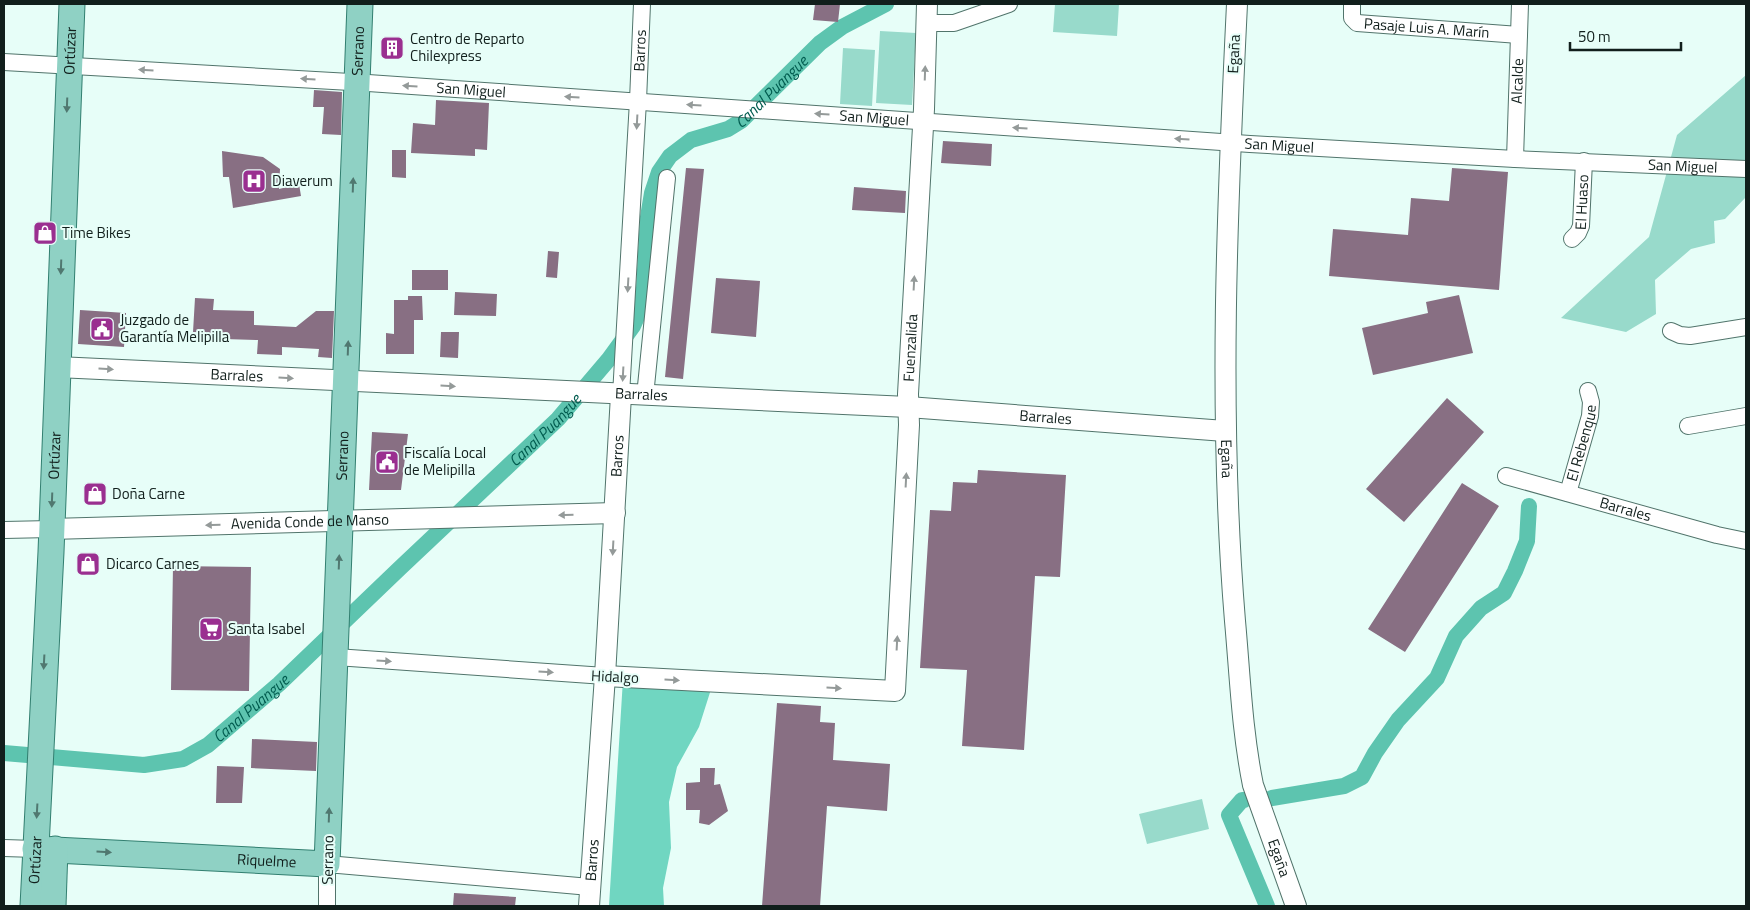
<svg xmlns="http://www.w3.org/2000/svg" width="1750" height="910" font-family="'Titillium Web',sans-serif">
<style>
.green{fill:#98dacb}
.forest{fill:#70d6c1}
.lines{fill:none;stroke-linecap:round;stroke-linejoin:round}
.canal{stroke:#5dc4af;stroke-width:16}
.building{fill:#886f83}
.minor-casing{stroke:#51746b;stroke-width:18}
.tertiary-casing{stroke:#51746b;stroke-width:22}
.primary-casing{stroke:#327f70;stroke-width:27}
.minor{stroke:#fff;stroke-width:16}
.tertiary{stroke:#fff;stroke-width:20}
.primary{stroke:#8fd1c4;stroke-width:25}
.oneway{fill:#949a99}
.oneway2{fill:#507870}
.labels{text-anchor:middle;stroke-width:4;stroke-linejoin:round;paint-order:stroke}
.street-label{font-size:15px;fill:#111f1c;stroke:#e7fef8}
.poi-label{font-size:15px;fill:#111f1c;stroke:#e7fef8;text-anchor:start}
.water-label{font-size:16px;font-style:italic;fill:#005c4f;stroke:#e7fef8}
</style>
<rect width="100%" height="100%" fill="#e7fef8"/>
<path class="green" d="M 1055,4 L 1119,4 L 1117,36 L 1053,32 Z
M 880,31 L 916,33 L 912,105 L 876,103 Z
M 843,48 L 875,50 L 872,106 L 840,104 Z
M 1746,75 L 1746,197 L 1725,219 L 1714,221 L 1715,243 L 1691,249 L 1655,280 L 1656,314 L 1626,332 L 1561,318 L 1649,237 L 1677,135 Z
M 1202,799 L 1209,829 L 1147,844 L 1139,814 Z"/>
<path class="forest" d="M 623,679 L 713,683 L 699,727 L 677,767 L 669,802 L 671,848 L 663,888 L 664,906 L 609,906 Z"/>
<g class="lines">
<g class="canal">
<path id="s1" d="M 4,753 L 144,765 L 183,759 L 208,745 L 279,684 L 400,568 L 558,419 L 609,359 L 633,326 L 640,310 L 644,288 L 648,217 L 652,193 L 659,172 L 670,156 L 691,140 L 728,129 L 741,121 L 820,43 L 842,27 L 886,4"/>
<path d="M 1272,798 L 1344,786 L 1362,777 L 1375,753 L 1398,720 L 1437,678 L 1456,636 L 1481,608 L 1504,593 L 1515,571 L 1527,541 L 1529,506"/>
<path d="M 1244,800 L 1242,800 L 1229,815 L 1267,906"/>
</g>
</g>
<path class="building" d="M 815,4 L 840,4 L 838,22 L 813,20 Z
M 314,90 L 342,92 L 341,135 L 322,134 L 324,107 L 313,107 Z
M 436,100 L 489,103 L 487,150 L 475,149 L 475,156 L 411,153 L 413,123 L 435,125 Z
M 943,141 L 992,144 L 991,166 L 941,163 Z
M 392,150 L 406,150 L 406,178 L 392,177 Z
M 222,151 L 263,157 L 280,169 L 279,189 L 299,184 L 301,196 L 233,208 L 229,177 L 223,177 Z
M 686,168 L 704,169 L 683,379 L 665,377 Z
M 1452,168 L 1508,172 L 1499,290 L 1329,276 L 1333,229 L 1408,235 L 1411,198 L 1449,201 Z
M 854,187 L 906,191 L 905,213 L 852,210 Z
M 548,251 L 559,252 L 557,278 L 546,277 Z
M 412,270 L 448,270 L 448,290 L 412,290 Z
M 716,278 L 760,281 L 756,337 L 711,333 Z
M 455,292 L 497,294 L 496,316 L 454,315 Z
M 1459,295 L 1473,353 L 1373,375 L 1362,328 L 1428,313 L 1426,302 Z
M 408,296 L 422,296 L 423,320 L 414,320 L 414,354 L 386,354 L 386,333 L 394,334 L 394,300 L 408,300 Z
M 195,298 L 214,299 L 213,310 L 254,311 L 254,325 L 296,327 L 316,311 L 334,311 L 332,358 L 318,357 L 319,349 L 282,347 L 282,355 L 257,354 L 258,340 L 224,339 L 224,334 L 193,332 Z
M 80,310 L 126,313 L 124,347 L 78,344 Z
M 441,332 L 459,332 L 458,358 L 440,357 Z
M 1447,398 L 1484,432 L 1404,522 L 1366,489 Z
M 372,432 L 408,434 L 401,490 L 369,490 Z
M 978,470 L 1066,475 L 1060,577 L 1035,576 L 1024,750 L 962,746 L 967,670 L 920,668 L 930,510 L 951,511 L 953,482 L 977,483 Z
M 1462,483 L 1499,506 L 1405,652 L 1368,629 Z
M 173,566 L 251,567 L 249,691 L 171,690 Z
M 777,703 L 821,706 L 820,722 L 835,723 L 833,760 L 890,764 L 887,811 L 827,806 L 820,906 L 762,906 Z
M 252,739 L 317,742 L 316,771 L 251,768 Z
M 217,766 L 244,767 L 242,803 L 216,803 Z
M 700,768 L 715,768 L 714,785 L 720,784 L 728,811 L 709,825 L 699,823 L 700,810 L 686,810 L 686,783 L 700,782 Z
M 454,893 L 516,897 L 515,906 L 453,906 Z"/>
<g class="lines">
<g class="minor-casing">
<g id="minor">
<path id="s2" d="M 1352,4 L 1352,18 L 1357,23 L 1519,35"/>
<path d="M 927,23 L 954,23 L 1009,4"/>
<path id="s3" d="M 4,62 L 368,83 L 1250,144 L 1515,159 L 1746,169"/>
<path id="s4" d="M 1515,159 L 1520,4"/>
<path id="s5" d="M 1572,239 L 1578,233 L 1581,226 L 1584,161"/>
<path d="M 1671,331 L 1680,335 L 1690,336 L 1746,327"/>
<path id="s6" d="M 621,395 L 638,101 L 642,4"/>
<path d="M 645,396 L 667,178"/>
<path d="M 1688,426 L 1746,416"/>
<path id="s7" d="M 1506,476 L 1717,535 L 1746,541"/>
<path id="s8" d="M 1568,493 L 1590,416 L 1591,402 L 1588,391"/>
<path d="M 4,530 L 51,529"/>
<path d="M 336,657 L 605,676"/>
<path d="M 4,848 L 35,849"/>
<path d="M 327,906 L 327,864 L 590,887"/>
</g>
</g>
<g class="tertiary-casing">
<g id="tertiary">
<path id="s9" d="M 1237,4 C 1227,209 1218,416 1235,621 C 1240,676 1242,731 1253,785 L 1296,906"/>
<path id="s10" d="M 57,367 L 908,407 L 1225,431"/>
<path id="s11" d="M 51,529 L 615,513"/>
<path id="s12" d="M 605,676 L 895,691 L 909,425 L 908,394 L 924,109 L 927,4"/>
<path id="s13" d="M 589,906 L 605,676 L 621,395"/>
</g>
</g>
<g class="primary-casing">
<g id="primary">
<path id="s14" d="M 35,849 L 327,864 L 360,4"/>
<path id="s15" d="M 33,906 L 51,552 L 72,4"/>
<path d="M 53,906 L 55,849"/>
</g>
</g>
<use href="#minor" class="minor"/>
<use href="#tertiary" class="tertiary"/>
<use href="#primary" class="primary"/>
</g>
<defs><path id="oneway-solid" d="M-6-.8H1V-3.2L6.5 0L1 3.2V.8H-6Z" transform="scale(1.25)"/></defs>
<g class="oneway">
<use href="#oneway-solid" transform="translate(146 70) rotate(-177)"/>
<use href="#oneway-solid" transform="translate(925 73) rotate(-88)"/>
<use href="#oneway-solid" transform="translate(308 79) rotate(-177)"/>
<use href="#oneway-solid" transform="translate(410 86) rotate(-176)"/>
<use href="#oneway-solid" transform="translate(572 97) rotate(-176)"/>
<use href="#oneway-solid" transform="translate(694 105) rotate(-176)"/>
<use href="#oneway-solid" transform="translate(822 114) rotate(-176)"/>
<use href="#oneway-solid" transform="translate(637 122) rotate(93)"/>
<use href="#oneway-solid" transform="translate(1020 128) rotate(-176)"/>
<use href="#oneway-solid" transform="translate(1182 139) rotate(-176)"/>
<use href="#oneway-solid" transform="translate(914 283) rotate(-87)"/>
<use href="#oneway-solid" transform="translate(628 285) rotate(93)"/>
<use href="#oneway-solid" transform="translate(106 369) rotate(3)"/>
<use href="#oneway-solid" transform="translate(623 374) rotate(93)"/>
<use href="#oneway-solid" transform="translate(286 378) rotate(3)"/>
<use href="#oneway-solid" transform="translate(448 386) rotate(3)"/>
<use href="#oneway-solid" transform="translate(906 480) rotate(-87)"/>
<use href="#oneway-solid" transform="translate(566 515) rotate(178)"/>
<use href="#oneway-solid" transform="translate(213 525) rotate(178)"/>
<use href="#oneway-solid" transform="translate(613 548) rotate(93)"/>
<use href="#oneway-solid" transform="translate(897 643) rotate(-87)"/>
<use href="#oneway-solid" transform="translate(384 661) rotate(4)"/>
<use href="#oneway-solid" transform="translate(546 672) rotate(4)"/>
<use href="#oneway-solid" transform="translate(672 680) rotate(3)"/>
<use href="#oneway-solid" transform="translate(834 688) rotate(3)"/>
</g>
<g class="oneway2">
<use href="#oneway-solid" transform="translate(67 105) rotate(92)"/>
<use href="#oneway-solid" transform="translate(353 185) rotate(-88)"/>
<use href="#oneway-solid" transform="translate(61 267) rotate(92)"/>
<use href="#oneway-solid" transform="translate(348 348) rotate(-88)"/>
<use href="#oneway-solid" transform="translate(52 500) rotate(92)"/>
<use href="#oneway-solid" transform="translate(339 562) rotate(-88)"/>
<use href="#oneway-solid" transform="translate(44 662) rotate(93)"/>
<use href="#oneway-solid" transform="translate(37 811) rotate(93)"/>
<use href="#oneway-solid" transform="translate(329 815) rotate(-88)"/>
<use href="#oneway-solid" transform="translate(104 852) rotate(3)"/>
</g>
<defs>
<g id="building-square" transform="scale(1.25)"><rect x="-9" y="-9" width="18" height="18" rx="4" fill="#9a2f90" stroke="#e7fef8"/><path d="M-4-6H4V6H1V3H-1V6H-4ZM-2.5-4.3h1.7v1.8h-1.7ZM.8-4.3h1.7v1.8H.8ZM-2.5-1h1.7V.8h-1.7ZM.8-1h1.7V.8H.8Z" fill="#fff"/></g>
<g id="hospital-square" transform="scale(1.25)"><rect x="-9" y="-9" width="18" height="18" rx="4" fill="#9a2f90" stroke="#e7fef8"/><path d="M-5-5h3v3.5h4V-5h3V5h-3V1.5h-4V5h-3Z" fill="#fff"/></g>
<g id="shop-square" transform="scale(1.25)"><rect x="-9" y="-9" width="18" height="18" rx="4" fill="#9a2f90" stroke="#e7fef8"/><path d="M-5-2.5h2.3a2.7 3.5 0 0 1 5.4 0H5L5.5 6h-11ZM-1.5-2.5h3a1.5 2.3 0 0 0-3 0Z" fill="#fff"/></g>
<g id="civic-square" transform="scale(1.25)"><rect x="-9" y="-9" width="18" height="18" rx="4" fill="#9a2f90" stroke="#e7fef8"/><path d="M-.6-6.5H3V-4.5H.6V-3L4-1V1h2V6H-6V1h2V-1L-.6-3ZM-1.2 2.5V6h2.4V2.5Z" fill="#fff"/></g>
<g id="supermarket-square" transform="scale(1.25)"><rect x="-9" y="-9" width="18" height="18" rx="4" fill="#9a2f90" stroke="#e7fef8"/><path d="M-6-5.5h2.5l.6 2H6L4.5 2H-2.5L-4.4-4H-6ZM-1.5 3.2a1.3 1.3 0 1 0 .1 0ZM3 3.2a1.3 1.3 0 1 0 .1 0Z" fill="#fff"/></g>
</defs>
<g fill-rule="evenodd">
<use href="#building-square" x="392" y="48"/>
<use href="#hospital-square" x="254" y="181"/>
<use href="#shop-square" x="45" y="233"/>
<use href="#civic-square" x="102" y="329"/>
<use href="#civic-square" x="387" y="462"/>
<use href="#shop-square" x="95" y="494"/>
<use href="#shop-square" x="88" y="564"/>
<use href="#supermarket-square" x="211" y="629"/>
</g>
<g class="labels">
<g class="street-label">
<text dy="5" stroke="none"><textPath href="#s2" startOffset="91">Pasaje Luis A. Marín</textPath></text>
<text dy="5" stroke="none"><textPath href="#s15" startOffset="856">Ortúzar</textPath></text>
<text dy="5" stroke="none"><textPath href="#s14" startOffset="1106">Serrano</textPath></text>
<text dy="5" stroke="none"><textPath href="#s6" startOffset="345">Barros</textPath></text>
<text transform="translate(1234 54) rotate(-87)" y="5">Egaña</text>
<text dy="5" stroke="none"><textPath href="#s4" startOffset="78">Alcalde</textPath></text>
<text dy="5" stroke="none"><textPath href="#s3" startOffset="468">San Miguel</textPath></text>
<text dy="5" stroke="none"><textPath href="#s3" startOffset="872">San Miguel</textPath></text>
<text dy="5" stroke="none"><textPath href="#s3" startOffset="1278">San Miguel</textPath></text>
<text dy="5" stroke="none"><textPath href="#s3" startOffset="1682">San Miguel</textPath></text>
<text dy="5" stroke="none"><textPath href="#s5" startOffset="40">El Huaso</textPath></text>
<text dy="5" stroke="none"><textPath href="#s12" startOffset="634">Fuenzalida</textPath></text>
<text dy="5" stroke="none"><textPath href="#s10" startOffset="180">Barrales</textPath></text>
<text dy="5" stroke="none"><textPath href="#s10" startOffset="585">Barrales</textPath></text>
<text dy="5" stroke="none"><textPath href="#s10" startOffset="990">Barrales</textPath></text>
<text dy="5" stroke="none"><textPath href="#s8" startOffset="52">El Rebenque</textPath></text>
<text dy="5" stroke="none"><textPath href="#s15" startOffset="451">Ortúzar</textPath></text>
<text dy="5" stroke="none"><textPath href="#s14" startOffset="701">Serrano</textPath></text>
<text dy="5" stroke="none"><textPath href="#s13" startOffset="451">Barros</textPath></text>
<text dy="5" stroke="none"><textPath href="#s9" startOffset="455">Egaña</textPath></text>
<text dy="5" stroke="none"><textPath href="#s7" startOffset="124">Barrales</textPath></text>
<text dy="5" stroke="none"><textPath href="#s11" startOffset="259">Avenida Conde de Manso</textPath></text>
<text transform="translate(615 677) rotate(3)" y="5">Hidalgo</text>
<text dy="5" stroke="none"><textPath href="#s9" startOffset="860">Egaña</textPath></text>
<text dy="5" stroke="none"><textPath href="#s13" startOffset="46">Barros</textPath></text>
<text dy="5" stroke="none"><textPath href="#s15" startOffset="46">Ortúzar</textPath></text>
<text transform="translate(328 860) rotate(-89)" y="5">Serrano</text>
<text dy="5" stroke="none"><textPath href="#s14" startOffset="232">Riquelme</textPath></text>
</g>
<g class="poi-label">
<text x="410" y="44">Centro de Reparto<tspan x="410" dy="17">Chilexpress</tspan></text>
<text x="272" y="186">Diaverum</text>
<text x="62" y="238">Time Bikes</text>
<text x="120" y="325">Juzgado de<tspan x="120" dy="17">Garantía Melipilla</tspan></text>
<text x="404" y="458">Fiscalía Local<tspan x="404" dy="17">de Melipilla</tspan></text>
<text x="112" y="499">Doña Carne</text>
<text x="106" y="569">Dicarco Carnes</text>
<text x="228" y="634">Santa Isabel</text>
</g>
<g class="water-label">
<text dy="6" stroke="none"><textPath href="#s1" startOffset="1106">Canal Puangue</textPath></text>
<text dy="6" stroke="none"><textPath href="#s1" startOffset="670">Canal Puangue</textPath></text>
<text dy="6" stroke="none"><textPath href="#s1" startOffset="265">Canal Puangue</textPath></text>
</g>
</g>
<rect width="1750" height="910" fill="none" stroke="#111f1c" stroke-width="10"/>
<path d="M1570 42v8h111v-8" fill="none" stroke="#111f1c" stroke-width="2.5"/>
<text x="1578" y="42" font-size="15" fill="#111f1c" stroke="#e7fef8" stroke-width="4" paint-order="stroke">50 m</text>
</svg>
